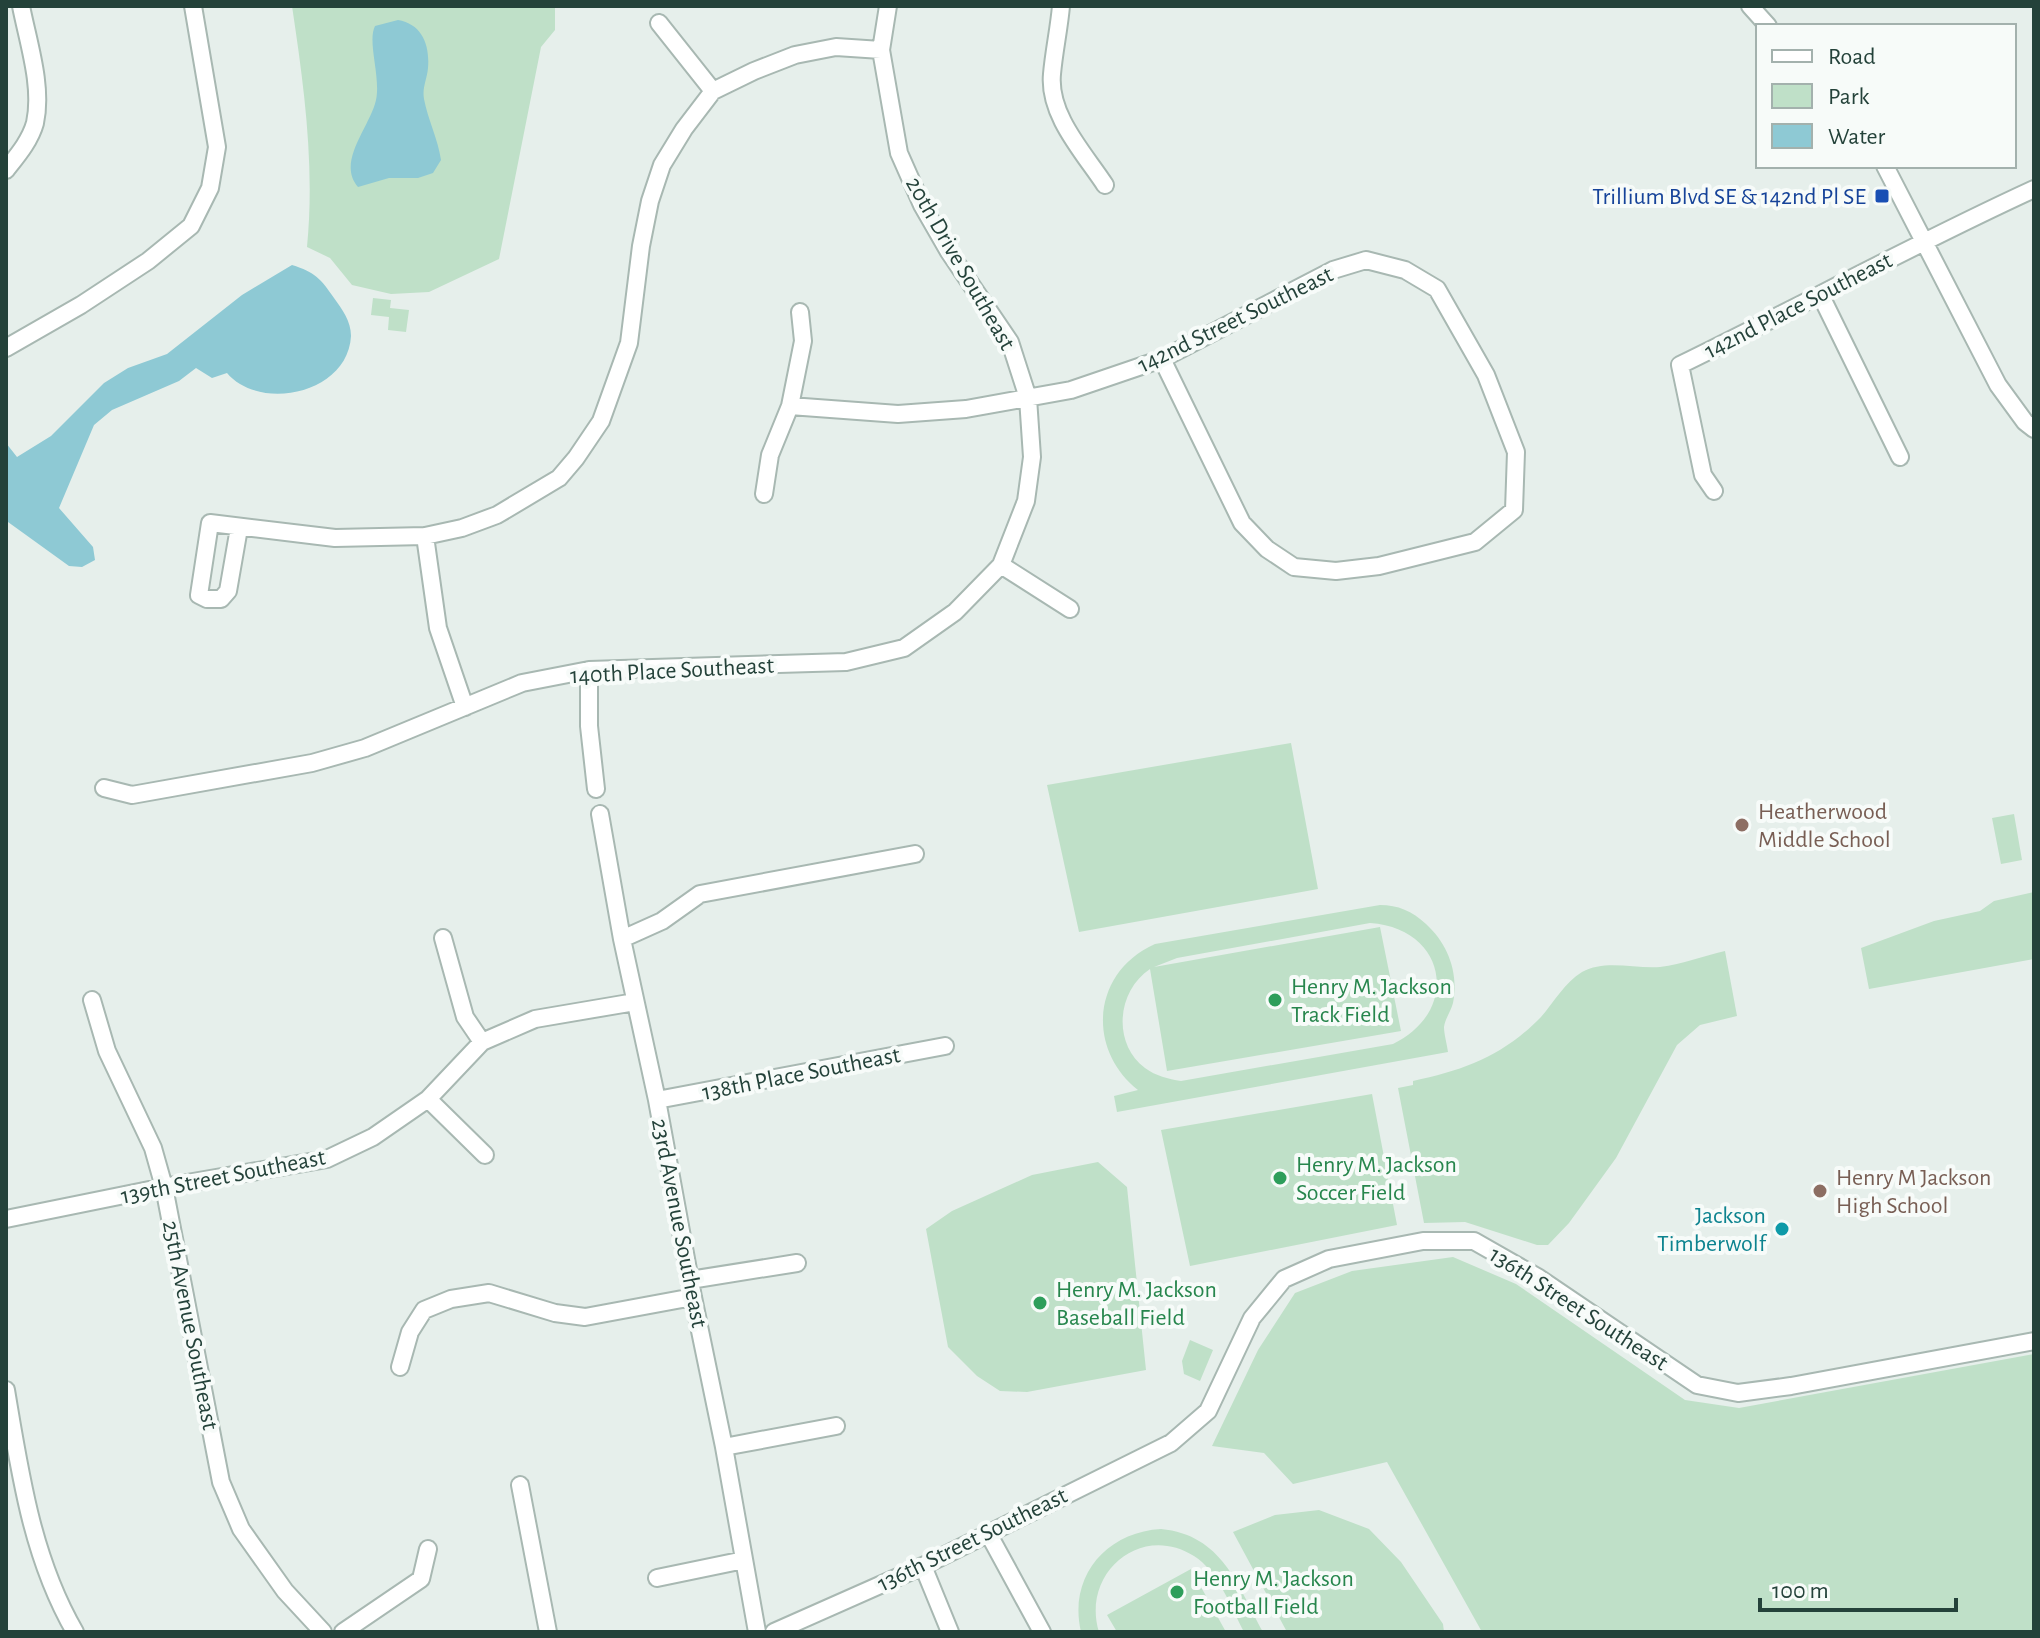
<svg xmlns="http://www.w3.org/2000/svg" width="2040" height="1638" font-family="'Alegreya Sans',sans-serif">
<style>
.green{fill:#bfe0c8;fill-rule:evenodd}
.water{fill:#8ec9d4}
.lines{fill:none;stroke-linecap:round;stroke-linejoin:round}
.minor-casing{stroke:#a8b8b2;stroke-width:20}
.minor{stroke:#fff;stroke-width:16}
.transit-dot{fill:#1a4fb4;stroke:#f7fbf9;stroke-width:3}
.education-dot{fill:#8d6e63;stroke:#f7fbf9;stroke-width:3}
.leisure-dot{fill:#2e9e5b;stroke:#f7fbf9;stroke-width:3}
.culture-dot{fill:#0f9aa8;stroke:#f7fbf9;stroke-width:3}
.labels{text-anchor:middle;stroke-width:8;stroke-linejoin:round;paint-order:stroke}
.transit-label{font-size:24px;fill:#164399;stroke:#f7fbf9;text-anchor:end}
.street-label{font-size:24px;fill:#24423a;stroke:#f7fbf9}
.education-label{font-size:24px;fill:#785e54;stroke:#f7fbf9;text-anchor:start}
.leisure-label{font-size:24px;fill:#27864d;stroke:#f7fbf9;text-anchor:start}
.culture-label{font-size:24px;fill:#0d838f;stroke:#f7fbf9;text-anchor:end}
</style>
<rect width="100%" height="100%" fill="#e6efeb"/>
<path class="green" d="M 292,6 L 555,6 L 555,30 L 541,47 L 499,259 L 429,292 L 391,294 L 352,285 L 330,258 L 307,247 C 315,166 304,86 292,6 Z
M 373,298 L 391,300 L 390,308 L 409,310 L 406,332 L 388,330 L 389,317 L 371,315 Z
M 1291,743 L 1318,889 L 1079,932 L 1047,785 Z
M 2014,814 L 2022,860 L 2001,864 L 1992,818 Z
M 2034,892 L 2034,959 L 1869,989 L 1861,948 L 1934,921 L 1980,911 L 1994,901 Z
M 1380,905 C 1398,905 1412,911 1426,924 C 1448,944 1459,973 1453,1003 C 1451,1011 1445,1019 1444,1027 C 1444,1034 1447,1044 1448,1052 L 1117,1112 L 1114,1096 L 1138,1090 C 1086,1049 1092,972 1155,944 ZM 1370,923 C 1446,928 1462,1010 1393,1044 L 1181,1081 C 1168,1079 1156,1076 1145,1068 C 1112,1043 1117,991 1150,969 L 1167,1071 L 1401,1031 L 1380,927 L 1154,967 L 1177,958 Z
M 1725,951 L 1737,1016 L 1700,1025 L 1677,1045 L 1616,1158 L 1569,1223 L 1548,1245 L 1537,1245 L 1465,1222 L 1424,1223 L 1398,1088 L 1413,1085 L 1413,1081 C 1465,1070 1503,1056 1541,1017 C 1554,1002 1565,982 1582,972 C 1605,959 1635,969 1660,967 C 1683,964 1703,956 1725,951 Z
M 1372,1094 L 1397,1225 L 1190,1266 L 1161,1130 Z
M 1098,1162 L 1127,1187 L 1146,1370 L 1027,1392 L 1000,1391 L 977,1376 L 948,1347 L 926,1229 L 952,1211 L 1032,1175 Z
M 1453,1257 L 1516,1284 L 1685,1400 L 1739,1408 L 2034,1354 L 2034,1632 L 1482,1632 L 1387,1462 L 1293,1484 L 1264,1453 L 1212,1446 L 1258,1350 L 1295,1293 L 1352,1271 Z
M 1190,1340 L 1213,1350 L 1200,1381 L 1184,1374 L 1182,1361 Z
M 1319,1510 L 1369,1529 L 1401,1562 L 1443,1624 L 1444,1632 L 1287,1632 L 1233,1532 L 1275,1515 Z
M 1161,1529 C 1222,1535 1237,1584 1263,1632 L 1244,1632 C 1231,1607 1218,1571 1194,1556 C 1140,1522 1081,1574 1099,1632 L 1081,1632 C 1068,1577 1106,1532 1161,1529 Z
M 1191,1569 L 1226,1632 L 1117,1632 L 1107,1615 Z"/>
<path class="water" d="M 398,20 C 422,24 430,45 428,68 C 427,79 422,88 424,99 C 428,120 438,139 441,160 L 433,173 L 418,178 L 389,178 L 358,187 C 336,162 370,127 376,100 C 381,77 367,42 375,26 Z
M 292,265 C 315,272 321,279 334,298 C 342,309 351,321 351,336 C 348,394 260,412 227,373 L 212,378 L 196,368 L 179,381 L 112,410 L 94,425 L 59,508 L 93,547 L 95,560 L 82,567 L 69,566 L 8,522 L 6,443 L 17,457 L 51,436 L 104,383 L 128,368 L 167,354 L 242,295 Z"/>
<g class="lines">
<g class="minor-casing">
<path id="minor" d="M 888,6 L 881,50 L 899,153 L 922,205 L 949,252 L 1010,342 L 1028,398 L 1032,457 L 1026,501 L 1001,565
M 1061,6 C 1059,29 1054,51 1052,74 C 1048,115 1084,153 1105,185
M 1750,6 L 1768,26
M 659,23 L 713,91
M 1885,166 L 1998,385 L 2025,422 L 2034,429
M 6,170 C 17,156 30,141 35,123 C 43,86 28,42 21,6
M 1821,296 L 1900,457
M 6,348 L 81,305 L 148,261 L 191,226 L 210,188 L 217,147 L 193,6
M 790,406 L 898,414 L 966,409 L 1071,390 L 1162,359 L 1333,270 L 1366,260 L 1405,270 L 1437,289 L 1486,375 L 1516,452 L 1514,510 L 1475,542 L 1379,566 L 1336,571 L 1294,567 L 1267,549 L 1242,523 L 1162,359
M 1714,491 L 1703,475 L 1680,365 C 1799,307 1914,244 2034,189
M 764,494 L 770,455 L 790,406 L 803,341 L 800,312
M 239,528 L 228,591 L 221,599 L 207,599 L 199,595 L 210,523 L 335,538 L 425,536 L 462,528 L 497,515 L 559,478 L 576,458 L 601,421 L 629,343 L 641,246 L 650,201 L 662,165 L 684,129 L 713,91 L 754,71 L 795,55 L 836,47 L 881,50
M 425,536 L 438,628 L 465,707
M 589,670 L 589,726 L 596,789
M 104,788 L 132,795 L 312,763 L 365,748 L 522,683 L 589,670 L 846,662 L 904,648 L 955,612 L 1001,565 L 1070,609
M 600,814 L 622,939 L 657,1100 L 693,1297 L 724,1447 L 757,1632
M 443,938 L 465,1017 L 482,1042
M 622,939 L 662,921 L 700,894 L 915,854
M 92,1000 L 107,1051 L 153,1148 L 164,1187 L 221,1482 L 241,1529 L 285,1591 L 323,1632
M 428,1099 L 485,1155
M 657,1100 L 945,1046
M 6,1219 L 164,1187 L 327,1159 L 373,1137 L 428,1099 L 482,1042 L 535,1019 L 635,1002
M 690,1280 L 797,1263
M 400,1367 L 410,1332 L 424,1310 L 451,1299 L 489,1293 L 555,1313 L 585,1317 L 693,1297
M 6,1390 C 20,1473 32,1558 75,1632
M 724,1447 L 836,1426
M 520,1485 L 548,1632
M 988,1533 L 1042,1632
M 923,1566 L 950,1632
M 657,1578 L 744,1560
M 343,1632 L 421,1579 L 428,1549
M 774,1632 L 923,1566 L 1171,1443 L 1208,1411 L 1252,1318 L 1284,1279 L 1329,1259 L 1423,1241 L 1474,1241 L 1539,1278 L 1697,1385 L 1738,1393 L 1791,1386 L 2034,1341"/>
</g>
<use href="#minor" class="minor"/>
</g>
<rect class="transit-dot" x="1874" y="188" width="16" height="16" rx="4"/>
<g class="education-dot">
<circle cx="1742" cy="825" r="8"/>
<circle cx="1820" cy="1191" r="8"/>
</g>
<g class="leisure-dot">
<circle cx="1275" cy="1000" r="8"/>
<circle cx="1280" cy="1178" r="8"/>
<circle cx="1040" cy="1303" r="8"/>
<circle cx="1177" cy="1592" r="8"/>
</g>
<circle class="culture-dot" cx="1782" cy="1229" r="8"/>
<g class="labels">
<g class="transit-label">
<text x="1866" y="204">Trillium Blvd SE &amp; 142nd Pl SE</text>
</g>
<g class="street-label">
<text transform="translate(961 263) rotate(60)" y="8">20th Drive Southeast</text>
<text transform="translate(1798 305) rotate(-27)" y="8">142nd Place Southeast</text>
<text transform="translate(1235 319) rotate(-26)" y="8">142nd Street Southeast</text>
<text transform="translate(672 670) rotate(-3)" y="8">140th Place Southeast</text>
<text transform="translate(801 1073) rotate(-11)" y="8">138th Place Southeast</text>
<text transform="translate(223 1176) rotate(-11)" y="8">139th Street Southeast</text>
<text transform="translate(680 1223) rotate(79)" y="8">23rd Avenue Southeast</text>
<text transform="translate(1579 1308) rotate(33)" y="8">136th Street Southeast</text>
<text transform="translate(191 1325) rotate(79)" y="8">25th Avenue Southeast</text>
<text transform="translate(972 1539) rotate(-26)" y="8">136th Street Southeast</text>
</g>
<g class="education-label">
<text x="1758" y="819">Heatherwood<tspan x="1758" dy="28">Middle School</tspan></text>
<text x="1836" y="1185">Henry M Jackson<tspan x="1836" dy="28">High School</tspan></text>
</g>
<g class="leisure-label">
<text x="1291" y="994">Henry M. Jackson<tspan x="1291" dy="28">Track Field</tspan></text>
<text x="1296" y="1172">Henry M. Jackson<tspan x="1296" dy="28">Soccer Field</tspan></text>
<text x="1056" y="1297">Henry M. Jackson<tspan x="1056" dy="28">Baseball Field</tspan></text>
<text x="1193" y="1586">Henry M. Jackson<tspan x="1193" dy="28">Football Field</tspan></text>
</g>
<g class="culture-label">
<text x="1766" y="1223">Jackson<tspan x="1766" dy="28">Timberwolf</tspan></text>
</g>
</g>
<rect width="2040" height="1638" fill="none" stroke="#24423a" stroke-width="16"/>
<rect x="1756" y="24" width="260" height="144" fill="#f7fbf9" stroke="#a3b1ad" stroke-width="2"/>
<rect x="1772" y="50" width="40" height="12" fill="#ffffff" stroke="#a3b1ad" stroke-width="2"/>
<text x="1828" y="64" font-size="24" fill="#24423a">Road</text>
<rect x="1772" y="84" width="40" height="24" fill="#bfe0c8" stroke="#a3b1ad" stroke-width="2"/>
<text x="1828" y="104" font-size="24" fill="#24423a">Park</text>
<rect x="1772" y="124" width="40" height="24" fill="#8ec9d4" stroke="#a3b1ad" stroke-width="2"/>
<text x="1828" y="144" font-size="24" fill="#24423a">Water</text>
<path d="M1760 1598v12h196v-12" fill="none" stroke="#24423a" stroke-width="4"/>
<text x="1772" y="1598" font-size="24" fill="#24423a" stroke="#f7fbf9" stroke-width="6" paint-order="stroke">100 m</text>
</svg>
